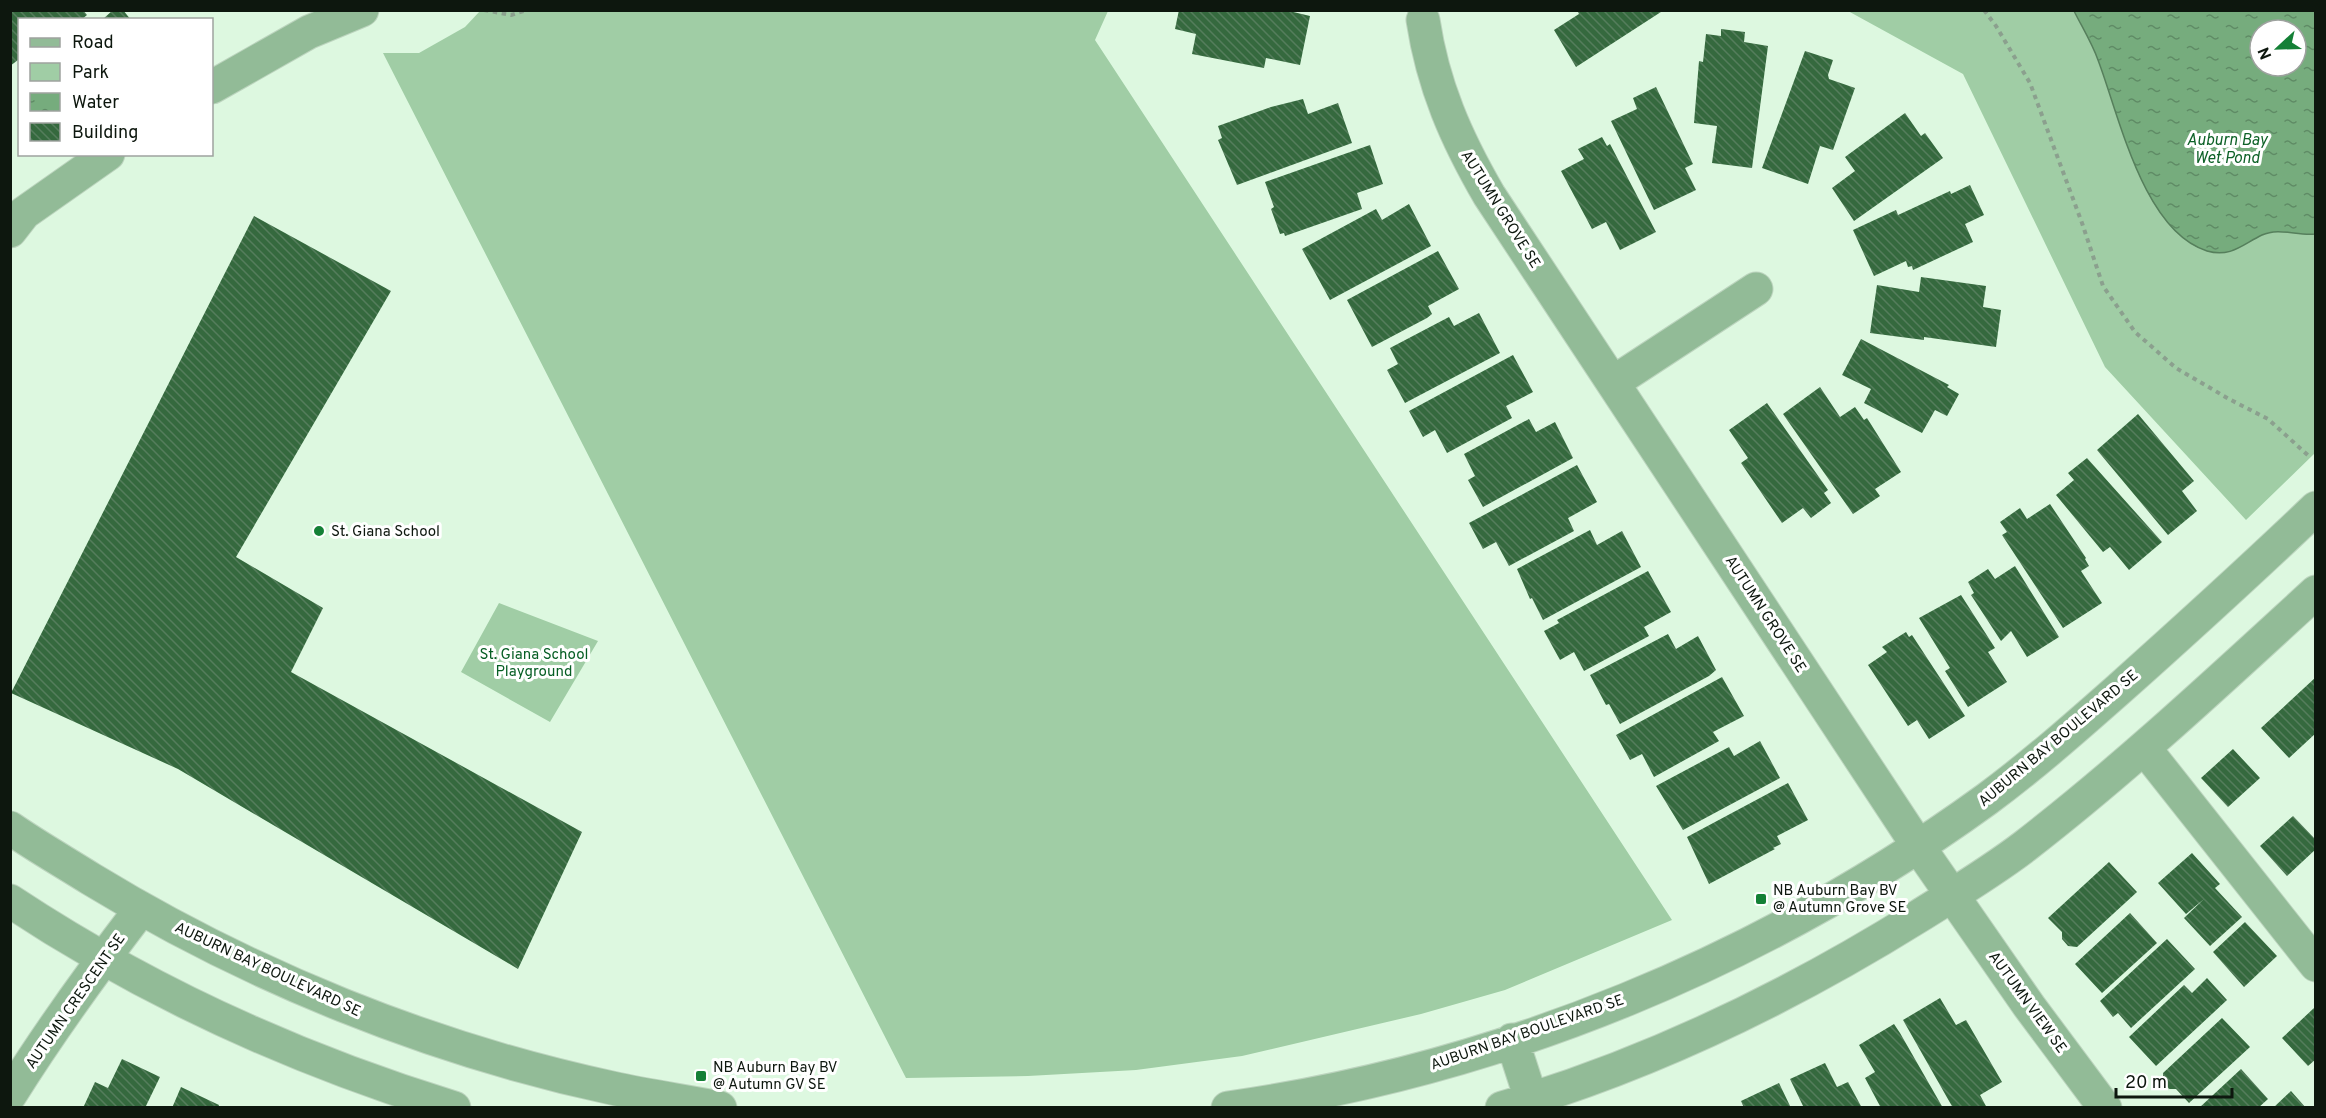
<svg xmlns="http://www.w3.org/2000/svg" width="2326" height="1118" font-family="Overpass,sans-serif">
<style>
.green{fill:#a0cda5;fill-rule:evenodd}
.water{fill:url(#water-ripples);stroke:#567f5c;stroke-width:1.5;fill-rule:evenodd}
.building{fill:url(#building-back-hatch)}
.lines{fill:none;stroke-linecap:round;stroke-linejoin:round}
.minor-casing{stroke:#bcd4be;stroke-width:35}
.path{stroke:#8ba08e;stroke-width:4;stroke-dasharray:4.5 4.5;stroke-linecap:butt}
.minor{stroke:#92bb97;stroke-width:33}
.poi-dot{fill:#148036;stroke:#fff;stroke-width:2}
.labels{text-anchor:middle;stroke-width:6;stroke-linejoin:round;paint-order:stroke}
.street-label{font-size:15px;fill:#0d170e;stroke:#fff}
.poi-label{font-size:15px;fill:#0d170e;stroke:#fff;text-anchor:start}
.park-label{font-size:15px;fill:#065e24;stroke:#fff}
.water-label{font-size:16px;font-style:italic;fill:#0e6228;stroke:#fff}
</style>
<defs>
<pattern id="water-ripples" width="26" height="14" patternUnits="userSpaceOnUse" patternTransform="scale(1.5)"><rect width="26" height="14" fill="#76ac7d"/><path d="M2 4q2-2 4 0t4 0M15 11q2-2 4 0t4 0" fill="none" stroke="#5f8b65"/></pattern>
<pattern id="building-back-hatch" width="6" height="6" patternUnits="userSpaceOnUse" patternTransform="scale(1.5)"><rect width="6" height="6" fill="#35693e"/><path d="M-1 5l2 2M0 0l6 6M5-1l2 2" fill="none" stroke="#557d5c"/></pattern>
</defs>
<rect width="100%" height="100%" fill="#ddf8e0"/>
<path class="green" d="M 480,11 L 1108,11 L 1095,40 L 1672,920 L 1505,990 L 1421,1014 L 1242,1056 L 1136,1070 L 1028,1076 L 906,1078 L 383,53 L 419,53 L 465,27 Z
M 1848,11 L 2315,11 L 2315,453 L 2246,520 L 2105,367 L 1963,74 ZM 2260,30 L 2296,30 L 2296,66 L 2260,66 Z
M 499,603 L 598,641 L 550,722 L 461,672 Z"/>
<path class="water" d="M 2074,11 L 2315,11 L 2315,234 C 2297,236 2279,227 2262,235 C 2243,244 2231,258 2207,251 C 2143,231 2119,115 2098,60 C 2092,43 2082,27 2074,11 ZM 2260,30 L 2296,30 L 2296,66 L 2260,66 Z"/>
<path class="building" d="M 10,10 L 83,10 L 87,15 L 81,20 L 20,20 L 20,62 L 18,60 L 10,66 Z
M 113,10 L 123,10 L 131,20 L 102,20 Z
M 1179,10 L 1285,10 L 1310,16 L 1300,65 L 1266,58 L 1264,68 L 1192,54 L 1196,34 L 1175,29 Z
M 1577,10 L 1664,10 L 1576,67 L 1554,30 L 1579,14 Z
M 1721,29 L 1745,32 L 1744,42 L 1768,46 L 1752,168 L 1712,163 L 1717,126 L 1694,123 L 1699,61 L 1703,62 L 1706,34 L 1721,36 Z
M 1805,51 L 1833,60 L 1828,75 L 1829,79 L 1855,88 L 1833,150 L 1820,146 L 1808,184 L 1762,168 Z
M 1656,87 L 1693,164 L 1685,168 L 1696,190 L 1654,210 L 1611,121 L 1637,109 L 1633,98 Z
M 1303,99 L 1308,114 L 1338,103 L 1352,143 L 1237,185 L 1218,140 L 1222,138 L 1218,126 L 1271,107 Z
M 1905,113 L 1921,136 L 1925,133 L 1943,158 L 1854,221 L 1832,188 L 1855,171 L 1845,157 Z
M 1602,137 L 1607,146 L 1610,144 L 1656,232 L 1620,250 L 1606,222 L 1592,229 L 1561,171 L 1584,159 L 1578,149 Z
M 1370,145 L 1383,184 L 1357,193 L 1362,209 L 1285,236 L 1284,233 L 1280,234 L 1271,209 L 1274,207 L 1265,182 Z
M 1970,185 L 1984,215 L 1965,224 L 1973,242 L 1913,270 L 1912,266 L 1908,267 L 1906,261 L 1874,276 L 1853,230 L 1896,210 L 1898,215 L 1950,191 L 1951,194 Z
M 1409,204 L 1431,246 L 1330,300 L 1302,249 L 1376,209 L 1382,220 Z
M 254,216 L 391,291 L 236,557 L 323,608 L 291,672 L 582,832 L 518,969 L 178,769 L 11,693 Z
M 1438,251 L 1459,289 L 1428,306 L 1432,314 L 1427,318 L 1372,347 L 1347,300 Z
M 1921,277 L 1986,286 L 1983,307 L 2001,310 L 1996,347 L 1924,337 L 1924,340 L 1870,333 L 1877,285 L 1919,292 Z
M 1479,313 L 1500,353 L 1405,403 L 1387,370 L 1398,364 L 1390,348 L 1449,317 L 1454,326 Z
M 1861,339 L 1949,385 L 1947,387 L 1959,394 L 1947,416 L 1935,410 L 1922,433 L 1864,403 L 1871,389 L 1842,375 Z
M 1513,355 L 1533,392 L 1506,406 L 1512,418 L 1447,453 L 1435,430 L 1423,437 L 1409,411 Z
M 1820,387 L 1840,417 L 1855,407 L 1864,420 L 1867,418 L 1901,472 L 1875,489 L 1880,496 L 1853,514 L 1783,414 Z
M 1767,403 L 1828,490 L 1824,493 L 1831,503 L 1811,518 L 1803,508 L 1782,523 L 1741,463 L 1748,458 L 1729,430 Z
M 2138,414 L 2194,481 L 2182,491 L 2197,511 L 2168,535 L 2097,450 Z
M 1529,419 L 1536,432 L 1555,422 L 1573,458 L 1483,507 L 1468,480 L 1475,476 L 1464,454 Z
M 2087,458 L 2162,542 L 2129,570 L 2110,547 L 2103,552 L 2056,495 L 2074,480 L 2068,473 Z
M 1577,465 L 1597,502 L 1568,518 L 1574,531 L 1509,566 L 1496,542 L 1483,549 L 1469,523 Z
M 2050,504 L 2086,558 L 2085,559 L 2089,566 L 2081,571 L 2102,603 L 2063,628 L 2002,535 L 2007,532 L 2000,522 L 2020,508 L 2027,519 Z
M 1590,530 L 1597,545 L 1622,531 L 1641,567 L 1543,620 L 1532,598 L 1530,599 L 1517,569 Z
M 2015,566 L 2059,637 L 2027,657 L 2011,631 L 2001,641 L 1971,595 L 1974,593 L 1968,582 L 1988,569 L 1995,579 Z
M 1648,571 L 1671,612 L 1644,627 L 1649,636 L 1584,671 L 1574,652 L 1560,660 L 1544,631 L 1559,623 L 1557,620 Z
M 1961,595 L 1995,648 L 1988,652 L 2007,682 L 1968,707 L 1945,671 L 1950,668 L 1919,618 Z
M 1906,632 L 1909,637 L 1912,635 L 1965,716 L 1929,739 L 1917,720 L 1908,726 L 1868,665 L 1887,652 L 1882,647 Z
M 1668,634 L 1676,649 L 1698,636 L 1716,670 L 1709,676 L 1620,724 L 1609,704 L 1606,705 L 1590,675 Z
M 1722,677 L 1744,716 L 1713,732 L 1719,741 L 1654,777 L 1642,754 L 1630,760 L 1616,735 Z
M 2316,677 L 2316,733 L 2289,758 L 2261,728 Z
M 1760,741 L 1780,778 L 1683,830 L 1656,786 L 1729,747 L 1734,756 Z
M 2233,749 L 2260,778 L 2228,807 L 2201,778 Z
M 1788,783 L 1808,820 L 1777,836 L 1781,844 L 1773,848 L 1775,849 L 1709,884 L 1687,837 Z
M 2293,816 L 2316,840 L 2316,849 L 2287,876 L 2260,846 Z
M 2192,853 L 2220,884 L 2215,888 L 2242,917 L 2210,946 L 2184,918 L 2204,899 L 2186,914 L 2158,883 Z
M 2109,862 L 2137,892 L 2077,947 L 2068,946 L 2062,939 L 2062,932 L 2048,918 Z
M 2130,913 L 2157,943 L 2102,993 L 2075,964 Z
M 2245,922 L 2277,956 L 2244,987 L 2213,952 Z
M 2167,939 L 2195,969 L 2131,1028 L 2118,1013 L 2113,1017 L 2100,1001 Z
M 2207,978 L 2227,1000 L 2156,1066 L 2129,1037 L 2184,985 L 2192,993 Z
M 1940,998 L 1956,1025 L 1966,1020 L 2002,1082 L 1980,1095 L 1987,1108 L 1953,1108 L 1903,1020 Z
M 2314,1008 L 2316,1059 L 2308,1066 L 2282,1038 Z
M 2222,1018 L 2250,1047 L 2189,1103 L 2176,1089 L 2169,1089 L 2163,1082 L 2163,1073 Z
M 1894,1024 L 1900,1033 L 1943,1108 L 1881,1108 L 1865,1078 L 1875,1072 L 1859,1045 Z
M 122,1059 L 160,1077 L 145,1108 L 83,1108 L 95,1082 L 108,1088 Z
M 1825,1063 L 1837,1087 L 1848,1082 L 1862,1108 L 1804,1108 L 1790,1079 Z
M 2241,1069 L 2268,1099 L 2258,1108 L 2199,1108 Z
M 1779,1083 L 1791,1108 L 1744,1108 L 1741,1101 Z
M 181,1087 L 219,1105 L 218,1108 L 172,1108 Z
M 2291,1091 L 2306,1108 L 2273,1108 Z"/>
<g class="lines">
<g class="minor-casing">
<path id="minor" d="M 1423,20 C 1433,86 1456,138 1489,195 L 1918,846 L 2029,1006 L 2105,1108
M 212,87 L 309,32 L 362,10
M 10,231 L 24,213 L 108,154
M 1614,382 L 1756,289
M 2145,749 L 2316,965
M 10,828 C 36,846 64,862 91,879 C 250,976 430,1049 612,1088 C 648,1096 684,1101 720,1108
M 10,901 C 146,991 298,1060 454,1108
M 1512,1040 L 1534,1108
M 10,1095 C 50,1031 95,969 141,909
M 1228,1108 C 1500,1070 1765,960 1987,799 C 2033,765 2076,727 2119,689 C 2185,630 2251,570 2316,508
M 1502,1108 C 1649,1065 1789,997 1919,916 C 1954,894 1991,872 2025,846 C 2127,767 2221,679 2316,592"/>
</g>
<path class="path" d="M 484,10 L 511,15 L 527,10
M 1984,10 L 1996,26 L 2030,83 L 2082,223 L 2103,286 L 2135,332 L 2176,368 L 2229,399 L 2268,419 L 2311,458"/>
<use href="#minor" class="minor"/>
</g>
<g class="poi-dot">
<circle cx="319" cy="531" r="6"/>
<rect x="1755" y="893" width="12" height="12" rx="3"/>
<rect x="695" y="1070" width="12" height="12" rx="3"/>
</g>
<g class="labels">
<g class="street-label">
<text transform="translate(1501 209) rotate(58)" y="5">AUTUMN GROVE SE</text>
<text transform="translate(1766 614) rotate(57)" y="5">AUTUMN GROVE SE</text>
<text transform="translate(2058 738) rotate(-40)" y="5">AUBURN BAY BOULEVARD SE</text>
<text transform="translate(268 969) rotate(25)" y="5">AUBURN BAY BOULEVARD SE</text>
<text transform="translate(75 1001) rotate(-55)" y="5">AUTUMN CRESCENT SE</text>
<text transform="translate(2028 1002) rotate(54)" y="5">AUTUMN VIEW SE</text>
<text transform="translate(1527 1032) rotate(-19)" y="5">AUBURN BAY BOULEVARD SE</text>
</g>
<g class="poi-label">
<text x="331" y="536">St. Giana School</text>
<text x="1773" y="895">NB Auburn Bay BV<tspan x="1773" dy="17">@ Autumn Grove SE</tspan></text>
<text x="713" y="1072">NB Auburn Bay BV<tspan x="713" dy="17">@ Autumn GV SE</tspan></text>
</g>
<g class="park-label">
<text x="534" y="659">St. Giana School<tspan x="534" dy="17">Playground</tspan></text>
</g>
<g class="water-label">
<text x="2227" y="145">Auburn Bay<tspan x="2227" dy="18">Wet Pond</tspan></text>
</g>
</g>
<rect width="2326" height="1118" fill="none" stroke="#0d170e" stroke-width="24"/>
<rect x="18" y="18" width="195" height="138" fill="#ffffff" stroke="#9ea29f" stroke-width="1.5"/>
<rect x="30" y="38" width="30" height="9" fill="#92bb97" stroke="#9ea29f" stroke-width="1.5"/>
<text x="72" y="48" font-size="18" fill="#0d170e">Road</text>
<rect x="30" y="63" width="30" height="18" fill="#a0cda5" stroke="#9ea29f" stroke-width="1.5"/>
<text x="72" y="78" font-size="18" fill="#0d170e">Park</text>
<rect x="30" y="93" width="30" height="18" fill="url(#water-ripples)" stroke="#9ea29f" stroke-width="1.5"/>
<text x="72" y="108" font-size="18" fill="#0d170e">Water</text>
<rect x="30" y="123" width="30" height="18" fill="url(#building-back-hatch)" stroke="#9ea29f" stroke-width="1.5"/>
<text x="72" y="138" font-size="18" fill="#0d170e">Building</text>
<g transform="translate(2278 48) rotate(248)"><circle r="28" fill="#ffffff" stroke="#9ea29f" stroke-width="1.5"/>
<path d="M0-4.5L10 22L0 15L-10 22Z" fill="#148036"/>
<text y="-9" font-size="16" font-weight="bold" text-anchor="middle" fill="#0d170e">N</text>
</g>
<path d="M2116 1088v9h116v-9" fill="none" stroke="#0d170e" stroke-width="3"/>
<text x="2125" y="1088" font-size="18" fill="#0d170e" stroke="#ffffff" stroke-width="4.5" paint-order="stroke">20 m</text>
</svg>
